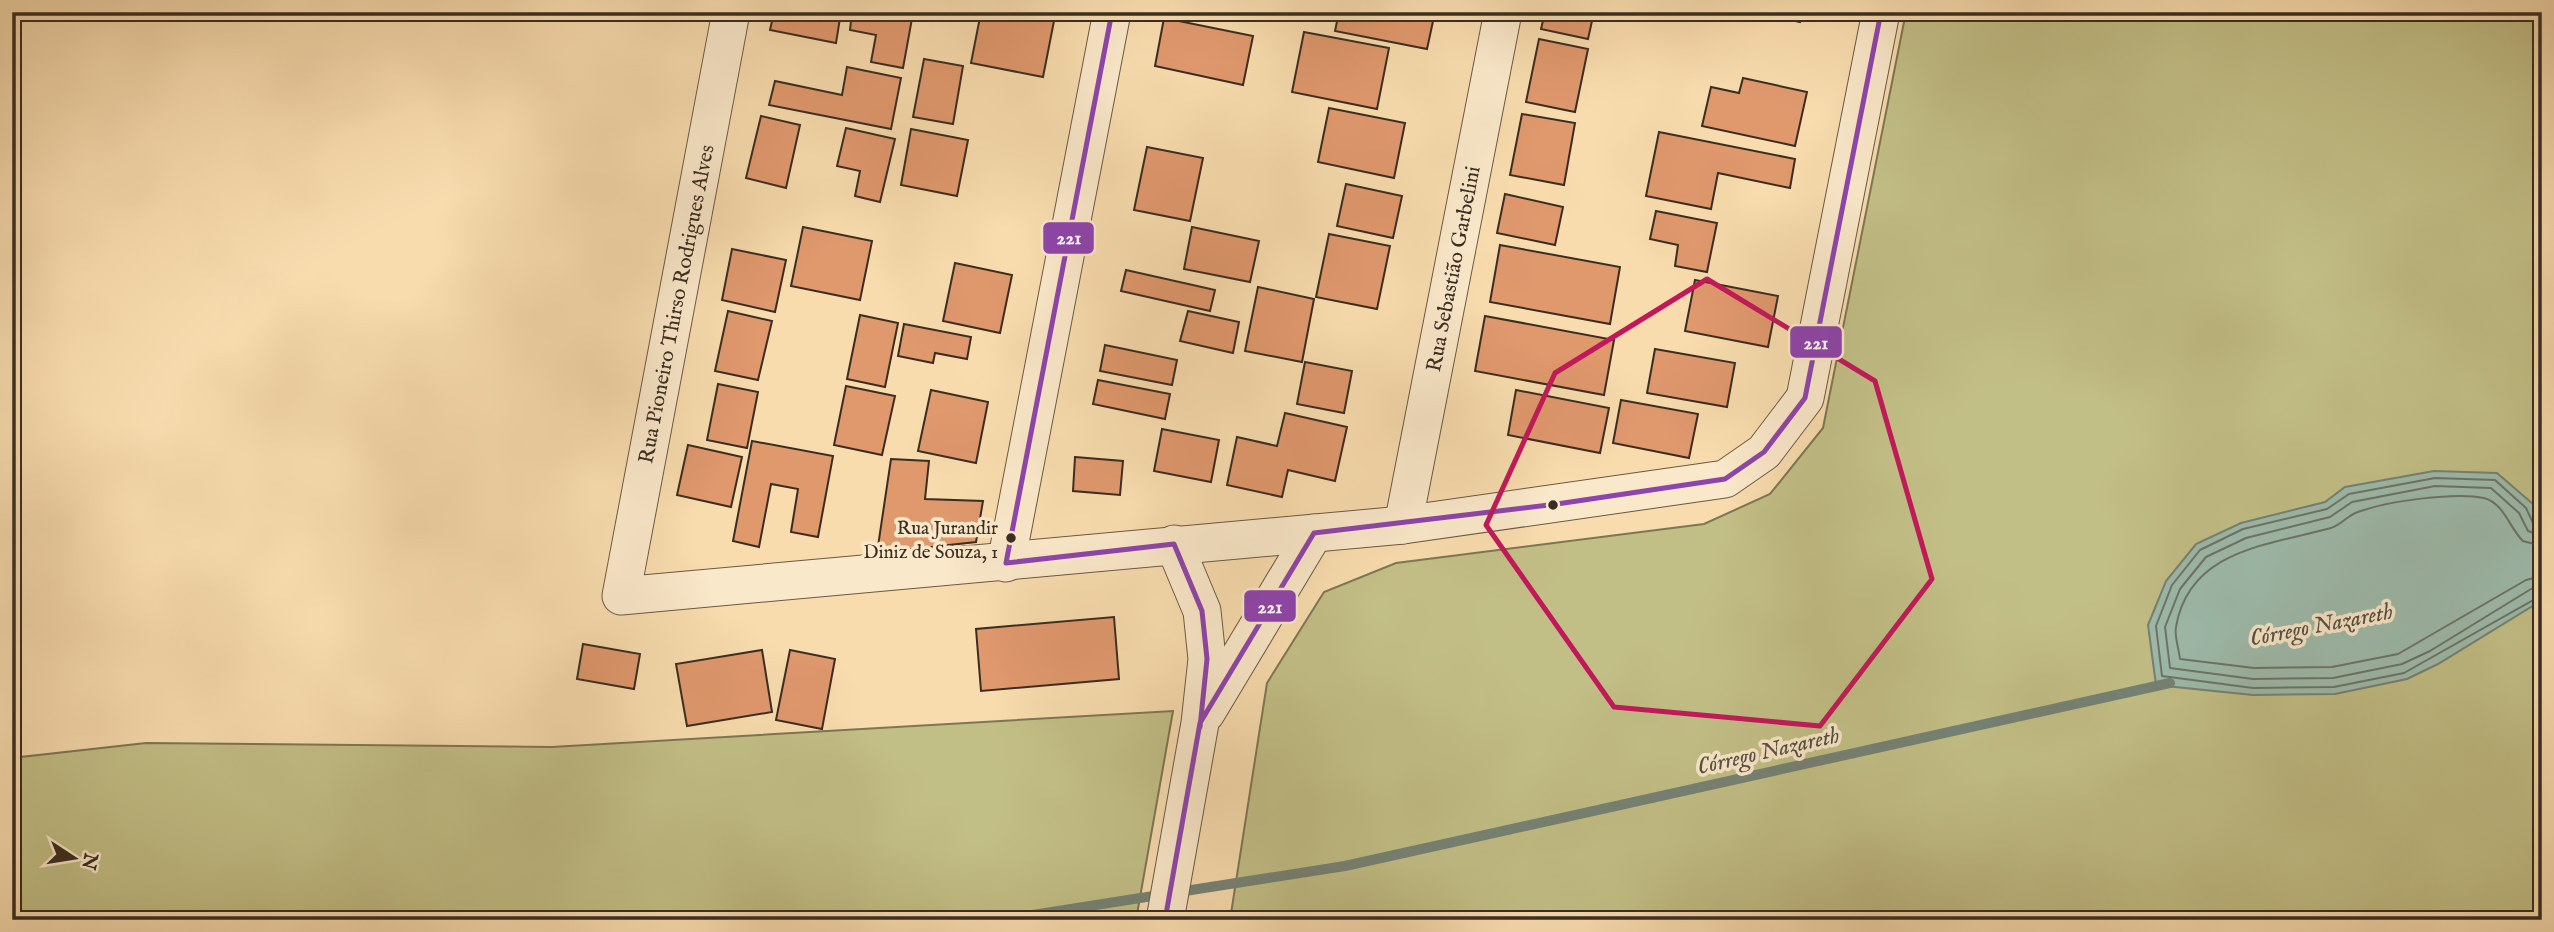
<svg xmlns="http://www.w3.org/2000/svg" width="2554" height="932" font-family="'IM FELL English',serif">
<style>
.green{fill:#c2bf86;stroke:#7e7654;stroke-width:2}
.water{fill:#9dbbac;stroke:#758275;stroke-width:2}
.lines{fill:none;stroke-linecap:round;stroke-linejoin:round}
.shore{stroke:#6c7467;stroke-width:2}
.stream{stroke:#758275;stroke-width:10}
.building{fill:#e0986d;stroke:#3a2d22;stroke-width:2}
.minor-casing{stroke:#6a5945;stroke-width:39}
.minor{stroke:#fae8ca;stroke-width:37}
.bus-1-casing{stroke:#fae8ca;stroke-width:10}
.bus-1{stroke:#8e44ad;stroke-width:5}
.marked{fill:none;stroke:#c2185b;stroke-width:5;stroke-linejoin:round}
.bus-dot{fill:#3a2d22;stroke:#fae8ca;stroke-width:2.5}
.labels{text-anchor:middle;stroke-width:7;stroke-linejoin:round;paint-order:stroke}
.bus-label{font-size:19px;fill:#3a2d22;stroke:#fae8ca;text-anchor:end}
.street-label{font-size:21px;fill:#3a2d22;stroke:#fae8ca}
.water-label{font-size:23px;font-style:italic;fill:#535044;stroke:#fae8ca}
.line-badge{stroke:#fae8ca;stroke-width:2.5}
.badge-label{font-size:19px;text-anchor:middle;font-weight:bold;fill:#fff}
</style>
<rect width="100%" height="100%" fill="#f8dcae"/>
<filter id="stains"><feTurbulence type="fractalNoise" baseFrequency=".00286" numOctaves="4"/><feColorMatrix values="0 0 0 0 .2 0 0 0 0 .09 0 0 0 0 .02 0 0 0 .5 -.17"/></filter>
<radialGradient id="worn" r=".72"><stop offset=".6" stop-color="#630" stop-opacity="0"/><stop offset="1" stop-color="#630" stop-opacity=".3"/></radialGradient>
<path class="green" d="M 1906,12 L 2542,12 L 2542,920 L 1230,920 L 1267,683 L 1324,592 L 1396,563 L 1704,524 L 1770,494 L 1823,428 Z
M 1173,711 L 1136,920 L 12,920 L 12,758 L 146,743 L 552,747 Z"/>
<path class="water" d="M 2434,471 L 2497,473 L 2533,504 L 2542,528 L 2542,599 L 2539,602 L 2438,664 L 2407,679 L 2335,694 L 2253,695 L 2156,685 L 2148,625 L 2166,581 L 2196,544 L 2241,523 L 2325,502 L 2345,487 Z"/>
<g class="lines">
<path class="shore" d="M 2542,527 L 2534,525 L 2526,508 L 2495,480 L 2435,478 L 2349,494 L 2327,509 L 2243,529 L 2200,550 L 2172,585 L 2156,626 L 2162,676 L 2253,688 L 2334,687 L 2404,673 L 2542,595
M 2542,536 L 2528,531 L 2519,513 L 2491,488 L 2435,486 L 2352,502 L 2330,517 L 2246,538 L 2206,557 L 2180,589 L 2165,627 L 2170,668 L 2253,679 L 2333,678 L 2402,664 L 2430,651 L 2531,589 L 2542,587
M 2542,546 L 2523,541 C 2510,529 2504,503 2484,498 C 2455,492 2387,501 2358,512 C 2348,515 2341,525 2331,528 C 2270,545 2189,549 2176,627 C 2174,636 2179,649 2180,659 L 2254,668 L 2332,667 L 2398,654 L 2526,580 L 2542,576"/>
<path class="stream" d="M 1000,920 L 1345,866 L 2170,683"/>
</g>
<path class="building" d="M 774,12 L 841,12 L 836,43 L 770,30 Z
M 852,12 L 913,13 L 903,68 L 871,62 L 876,35 L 850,30 Z
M 981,12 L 1011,12 L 1054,21 L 1043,77 L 971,63 Z
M 1339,12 L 1435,12 L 1427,49 L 1335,31 Z
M 1545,12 L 1594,12 L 1588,39 L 1541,29 Z
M 1756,12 L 1803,12 L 1800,22 Z
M 1164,18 L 1253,36 L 1243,85 L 1155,66 Z
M 1304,32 L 1389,48 L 1377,109 L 1292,92 Z
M 1539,39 L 1588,49 L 1575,112 L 1526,102 Z
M 924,59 L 963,66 L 953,124 L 913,117 Z
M 847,67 L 901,78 L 891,129 L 769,105 L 775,81 L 842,95 Z
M 1743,78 L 1807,92 L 1795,146 L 1702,126 L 1711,87 L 1739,93 Z
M 1329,108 L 1405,123 L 1394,178 L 1318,162 Z
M 1522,114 L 1575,123 L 1564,185 L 1510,175 Z
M 761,116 L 800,125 L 786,188 L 746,178 Z
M 846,128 L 895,139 L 880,202 L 855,196 L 860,171 L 837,166 Z
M 911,129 L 968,140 L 957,196 L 901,185 Z
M 1659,132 L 1795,159 L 1790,188 L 1718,173 L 1711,209 L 1646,196 Z
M 1147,147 L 1203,158 L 1190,221 L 1134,210 Z
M 1346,184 L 1402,196 L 1393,238 L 1337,226 Z
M 1505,194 L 1563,207 L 1555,245 L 1497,233 Z
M 1656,211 L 1717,223 L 1707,272 L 1675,266 L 1678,245 L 1650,239 Z
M 803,227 L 872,241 L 860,300 L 791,286 Z
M 1192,227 L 1259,241 L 1250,282 L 1184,269 Z
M 1329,234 L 1390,246 L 1377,309 L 1316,297 Z
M 1500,245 L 1620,267 L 1610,324 L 1490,302 Z
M 732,249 L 786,260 L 775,312 L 722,300 Z
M 955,263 L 1012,275 L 1000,333 L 943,321 Z
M 1126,270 L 1215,290 L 1210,311 L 1121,291 Z
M 1695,280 L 1778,296 L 1768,347 L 1685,331 Z
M 1258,287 L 1314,299 L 1302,362 L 1245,351 Z
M 728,311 L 772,321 L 758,380 L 715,371 Z
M 1188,311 L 1239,322 L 1233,353 L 1180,341 Z
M 860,315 L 898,323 L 885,387 L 847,379 Z
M 1485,316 L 1614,340 L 1604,395 L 1475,371 Z
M 904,324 L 971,337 L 967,359 L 935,353 L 933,363 L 898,356 Z
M 1105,345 L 1177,360 L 1172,385 L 1100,371 Z
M 1655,349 L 1735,363 L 1727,407 L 1647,393 Z
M 1305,362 L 1352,371 L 1344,413 L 1297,404 Z
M 1098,380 L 1170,394 L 1165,419 L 1093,404 Z
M 718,384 L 758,392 L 747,448 L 707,440 Z
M 846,386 L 895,396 L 882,455 L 834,445 Z
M 931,390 L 988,402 L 976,463 L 918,451 Z
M 1516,390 L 1609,408 L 1600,453 L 1508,435 Z
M 1621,400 L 1698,414 L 1689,458 L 1613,443 Z
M 1285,413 L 1347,427 L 1335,481 L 1288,470 L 1282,497 L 1227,485 L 1237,437 L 1277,446 Z
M 1162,429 L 1219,440 L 1211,482 L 1154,471 Z
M 752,441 L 833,456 L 818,537 L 791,532 L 798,489 L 771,484 L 759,547 L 733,541 Z
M 688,445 L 742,457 L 731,507 L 677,495 Z
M 1075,457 L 1123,461 L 1120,495 L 1073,491 Z
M 891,459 L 929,461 L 925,499 L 983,501 L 976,542 L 877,553 Z
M 1114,617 L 1119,679 L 981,691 L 976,629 Z
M 583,644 L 640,654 L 634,689 L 577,679 Z
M 762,650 L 772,712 L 687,726 L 676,664 Z
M 790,650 L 835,659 L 822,729 L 776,720 Z"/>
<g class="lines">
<g class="minor-casing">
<g id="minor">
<path d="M 731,12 L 621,596 L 1403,525 L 1725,479 L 1764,452 L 1805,398 L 1881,12"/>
<path id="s1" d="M 1403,525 L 1503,12"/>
<path d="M 1006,563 L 1112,12"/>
<path d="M 1206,713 L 1314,533"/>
<path d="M 1165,920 L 1200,723 L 1207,659 L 1202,611 L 1174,544"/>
</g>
</g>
<use href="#minor" class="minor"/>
<g class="bus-1-casing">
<path id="bus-1" d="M 1112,12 L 1006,563 L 1174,544 L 1202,611 L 1207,659 L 1200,727
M 1165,920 L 1200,723 L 1314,533 L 1557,504 L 1725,479 L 1764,452 L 1805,398 L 1881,12"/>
</g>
<use href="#bus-1" class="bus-1"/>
</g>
<path class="marked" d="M 1707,279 L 1875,381 L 1932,579 L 1820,726 L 1614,707 L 1486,525 L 1555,373 Z"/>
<g class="bus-dot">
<circle cx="1553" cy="505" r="6"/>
<circle cx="1011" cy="538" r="6"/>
</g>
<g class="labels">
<g class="bus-label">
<text x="998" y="534">Rua Jurandir<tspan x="998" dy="24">Diniz de Souza, 1</tspan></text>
</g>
<g class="street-label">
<text dy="7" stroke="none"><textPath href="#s1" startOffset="261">Rua Sebastião Garbelini</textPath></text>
<text transform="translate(676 304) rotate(-79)" y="7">Rua Pioneiro Thirso Rodrigues Alves</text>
</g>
<g class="water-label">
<text transform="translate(2321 624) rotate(-11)" y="8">Córrego Nazareth</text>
<text transform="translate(1768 750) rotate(-13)" y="8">Córrego Nazareth</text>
</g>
</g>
<g class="line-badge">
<rect x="1042" y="221" width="53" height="34" rx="7" fill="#8e44ad"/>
<rect x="1789" y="325" width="54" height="34" rx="7" fill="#8e44ad"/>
<rect x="1243" y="589" width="54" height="34" rx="7" fill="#8e44ad"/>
</g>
<g class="badge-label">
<text x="1069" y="244">221</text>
<text x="1816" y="349">221</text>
<text x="1270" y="613">221</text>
</g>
<rect width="2554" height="932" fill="none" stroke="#f8dcae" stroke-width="42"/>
<rect x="14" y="14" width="2526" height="904" fill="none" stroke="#3a2d22" stroke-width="3.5"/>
<rect x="21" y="21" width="2512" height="890" fill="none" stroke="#3a2d22" stroke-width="2"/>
<g transform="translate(74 858) rotate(102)" stroke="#fae8ca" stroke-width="5" paint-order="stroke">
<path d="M0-5L12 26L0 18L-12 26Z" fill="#3a2d22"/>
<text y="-10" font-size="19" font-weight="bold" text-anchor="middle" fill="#3a2d22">N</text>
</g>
<rect width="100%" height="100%" filter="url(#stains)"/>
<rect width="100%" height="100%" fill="url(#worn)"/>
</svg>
